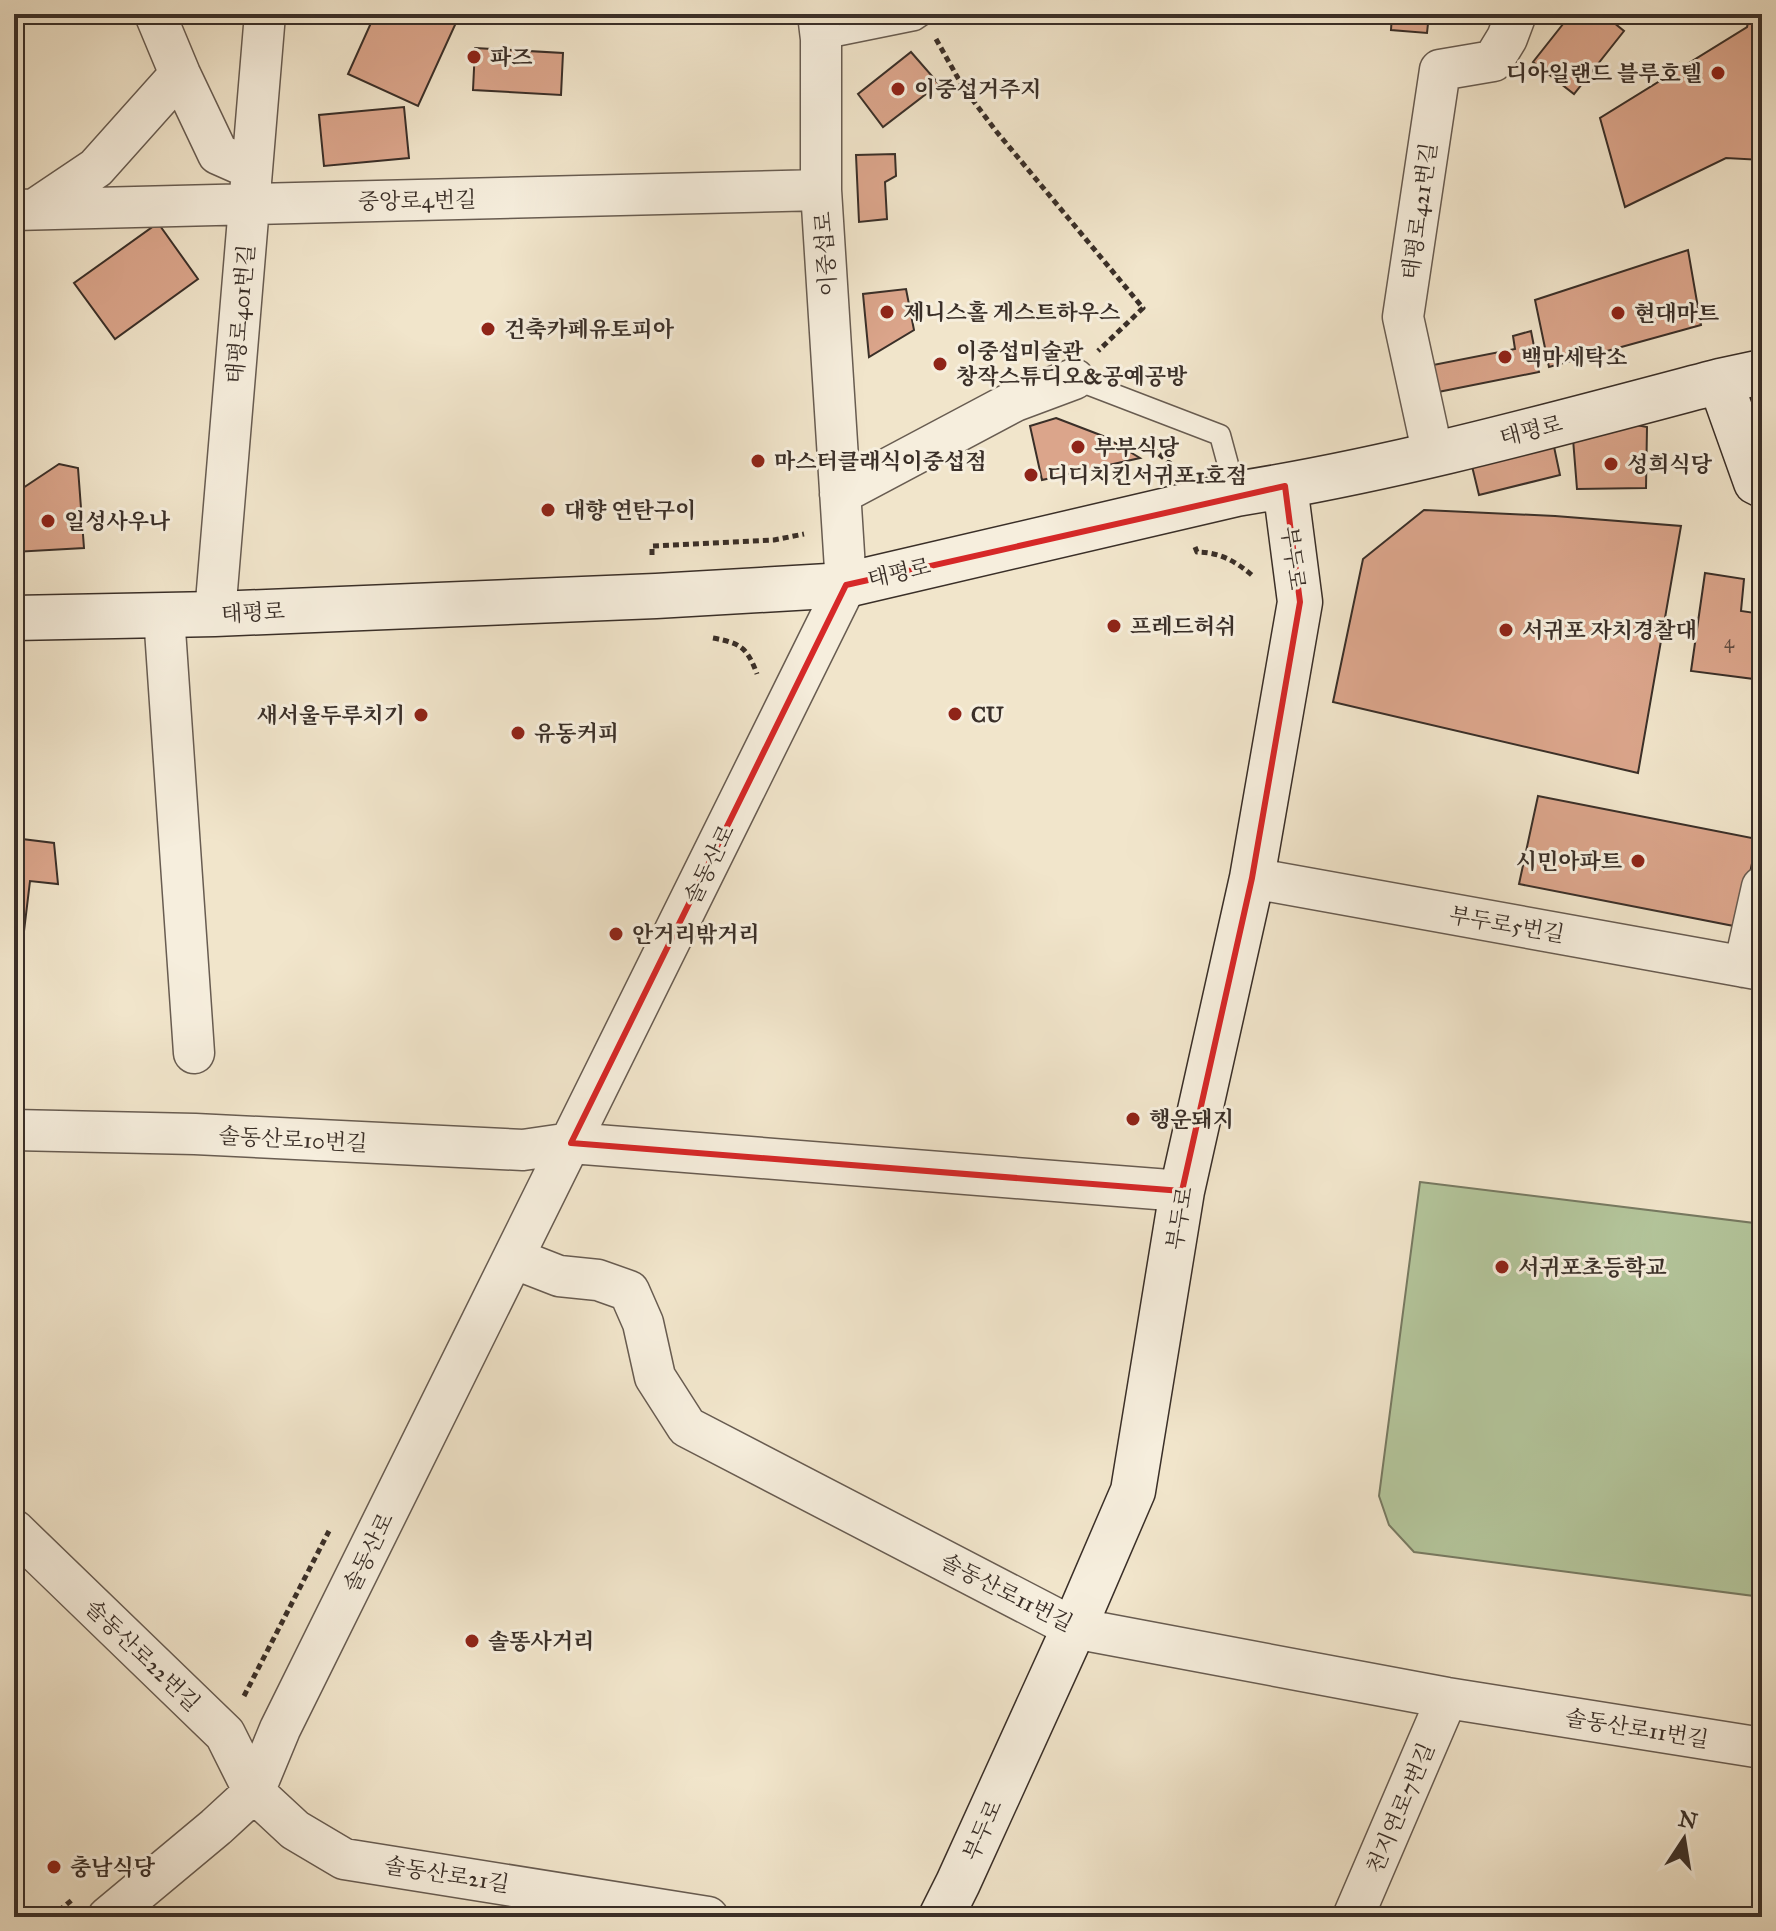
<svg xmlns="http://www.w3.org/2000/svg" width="1776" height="1931" font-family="'IM FELL Great Primer','Noto Serif KR',serif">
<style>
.green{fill:#b4c69c;stroke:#777a62;stroke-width:2}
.building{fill:#dba58b;stroke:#3a2f28;stroke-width:2}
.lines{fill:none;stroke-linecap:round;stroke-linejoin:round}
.lane-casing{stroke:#685c51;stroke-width:23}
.street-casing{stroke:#685c51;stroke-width:43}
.secondary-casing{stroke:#3a2f28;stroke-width:47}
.path{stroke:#3a2f28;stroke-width:5;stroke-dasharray:6 4;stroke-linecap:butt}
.lane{stroke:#f6eedd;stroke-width:20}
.street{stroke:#f6eedd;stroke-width:40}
.secondary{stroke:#f6eedd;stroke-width:44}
.marked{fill:none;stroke:#d62828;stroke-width:6;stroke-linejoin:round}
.poi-dot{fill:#8f2418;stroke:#f6eedd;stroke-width:3}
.labels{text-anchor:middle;stroke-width:6;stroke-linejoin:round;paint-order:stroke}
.number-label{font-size:18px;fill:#624c41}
.poi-label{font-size:22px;font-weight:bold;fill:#3a2f28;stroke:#f6eedd;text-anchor:start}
.street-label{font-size:22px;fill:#3a2f28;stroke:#f6eedd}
</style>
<rect width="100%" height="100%" fill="#f1e5cb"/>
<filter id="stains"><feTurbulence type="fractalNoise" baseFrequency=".0025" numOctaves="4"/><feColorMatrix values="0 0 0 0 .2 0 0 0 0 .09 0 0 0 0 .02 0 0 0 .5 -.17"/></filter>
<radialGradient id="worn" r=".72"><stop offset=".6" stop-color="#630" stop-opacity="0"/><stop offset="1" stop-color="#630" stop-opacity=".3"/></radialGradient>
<path class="green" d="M 1420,1182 L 1762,1224 L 1762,1597 L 1414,1552 L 1389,1525 L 1379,1496 Z"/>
<path class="building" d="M 375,14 L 460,14 L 418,106 L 348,74 Z
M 1227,14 L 1287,14 L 1256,22 Z
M 1392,14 L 1429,14 L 1427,33 L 1391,30 Z
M 1571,14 L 1603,14 L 1624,31 L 1574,94 L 1533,62 Z
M 1750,14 L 1762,14 L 1762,160 L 1726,158 L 1625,207 L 1600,118 L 1747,27 Z
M 475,48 L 563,53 L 561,95 L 473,90 Z
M 911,52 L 939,84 L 883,127 L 858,94 Z
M 404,107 L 409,158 L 324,166 L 319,115 Z
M 895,154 L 896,176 L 885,182 L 887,219 L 859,222 L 856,155 Z
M 158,223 L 198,279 L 115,339 L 74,283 Z
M 1688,250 L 1701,325 L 1549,367 L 1535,300 Z
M 906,289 L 914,330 L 869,357 L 863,294 Z
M 1531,331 L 1539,372 L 1438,392 L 1433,365 L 1515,349 L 1513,336 Z
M 1056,418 L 1103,436 L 1140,458 L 1042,480 L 1030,426 Z
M 1631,424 L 1647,427 L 1646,488 L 1577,489 L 1573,439 Z
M 1553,442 L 1560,475 L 1479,495 L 1471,462 Z
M 59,464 L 78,468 L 84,548 L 14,552 L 14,494 Z
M 1424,510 L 1555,516 L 1681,526 L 1638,773 L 1333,702 L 1363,559 Z
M 1705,573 L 1744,579 L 1741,611 L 1762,614 L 1762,680 L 1691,671 Z
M 1538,796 L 1757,839 L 1739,927 L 1519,884 Z
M 14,838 L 54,843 L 58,884 L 30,881 L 14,1015 Z"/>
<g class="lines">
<g class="lane-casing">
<path id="lane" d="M 821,39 L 915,20 L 924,14
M 1074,379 L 1220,435 L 1236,494"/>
</g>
<g class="street-casing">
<path id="street" d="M 155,14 L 180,74 L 218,154 L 252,169
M 35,209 L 96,168 L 180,74
M 14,210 L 821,190
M 1433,455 L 1403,317 L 1440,70 L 1493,61 L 1507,38 L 1516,14
M 840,494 L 1015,401 L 1074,379
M 215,614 L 265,14
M 164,615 L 194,1053
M 1252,878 L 1762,970
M 1744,967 L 1762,887
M 14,1130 L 195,1134 L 523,1150 L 571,1143 L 1182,1191
M 513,1258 L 559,1276 L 598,1280 L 629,1291 L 643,1323 L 655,1377 L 687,1427 L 1074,1628 L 1447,1698 L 1762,1748
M 14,1530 L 225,1734 L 254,1792 L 295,1830 L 344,1859 L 708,1917
M 108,1917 L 216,1827 L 254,1792 L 280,1729 L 846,585 L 821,190 L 821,39 L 818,14
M 1353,1917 L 1447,1698"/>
</g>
<g class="secondary-casing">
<path id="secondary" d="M 1720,381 L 1756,482 L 1762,485
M 14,618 L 215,614 L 656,596 L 846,585 L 1236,494 C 1400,468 1560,423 1720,381 L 1762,372
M 941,1917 L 958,1883 L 1074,1628 L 1133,1491 L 1182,1191 L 1252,878 L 1300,602 L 1285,486"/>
</g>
<path class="path" d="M 936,39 L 963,87 L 996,131 L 1143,308 L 1098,351
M 1144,441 L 1173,466
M 1195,547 L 1197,552 C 1220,552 1237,562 1254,577
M 652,555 L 652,546 L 774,540 L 804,534
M 713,638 C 740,643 747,647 757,674
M 244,1696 L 329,1531
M 51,1917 L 72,1900"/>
<use href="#lane" class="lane"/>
<use href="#street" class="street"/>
<use href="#secondary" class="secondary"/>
</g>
<path class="marked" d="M 1285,486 L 1300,602 L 1252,878 L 1182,1191 L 571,1143 L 846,585 Z"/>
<g class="poi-dot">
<circle cx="474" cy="57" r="8"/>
<circle cx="1718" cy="73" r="8"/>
<circle cx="898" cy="89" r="8"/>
<circle cx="887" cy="312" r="8"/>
<circle cx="1618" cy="313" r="8"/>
<circle cx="488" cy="329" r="8"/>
<circle cx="1505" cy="357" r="8"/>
<circle cx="940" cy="364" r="8"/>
<circle cx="1078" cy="447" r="8"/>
<circle cx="758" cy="461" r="8"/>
<circle cx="1611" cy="464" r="8"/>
<circle cx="1031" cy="475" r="8"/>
<circle cx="548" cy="510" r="8"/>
<circle cx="48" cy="521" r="8"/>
<circle cx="1114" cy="626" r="8"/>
<circle cx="1506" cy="630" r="8"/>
<circle cx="955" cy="714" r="8"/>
<circle cx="421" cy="715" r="8"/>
<circle cx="518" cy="733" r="8"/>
<circle cx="1638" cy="861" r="8"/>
<circle cx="616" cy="934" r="8"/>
<circle cx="1133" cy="1119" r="8"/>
<circle cx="1502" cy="1267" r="8"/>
<circle cx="472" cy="1641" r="8"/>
<circle cx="54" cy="1867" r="8"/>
</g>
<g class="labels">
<g class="number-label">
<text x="1729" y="648">4</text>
</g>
<g class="poi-label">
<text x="490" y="65">파즈</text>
<text x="1702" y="81" text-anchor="end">디아일랜드 블루호텔</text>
<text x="914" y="97">이중섭거주지</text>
<text x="903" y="320">제니스홀 게스트하우스</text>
<text x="1634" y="321">현대마트</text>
<text x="504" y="337">건축카페유토피아</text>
<text x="956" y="359">이중섭미술관<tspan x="956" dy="25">창작스튜디오&amp;공예공방</tspan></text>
<text x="1521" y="365">백마세탁소</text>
<text x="1094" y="455">부부식당</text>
<text x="774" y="469">마스터클래식이중섭점</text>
<text x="1627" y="472">성희식당</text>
<text x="1047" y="483">디디치킨서귀포1호점</text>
<text x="564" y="518">대향 연탄구이</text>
<text x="64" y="529">일성사우나</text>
<text x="1130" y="634">프레드허쉬</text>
<text x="1522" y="638">서귀포 자치경찰대</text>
<text x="971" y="722">CU</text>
<text x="405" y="723" text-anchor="end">새서울두루치기</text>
<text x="534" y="741">유동커피</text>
<text x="1622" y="869" text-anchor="end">시민아파트</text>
<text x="632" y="942">안거리밖거리</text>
<text x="1149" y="1127">행운돼지</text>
<text x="1518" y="1275">서귀포초등학교</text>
<text x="488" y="1649">솔똥사거리</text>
<text x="70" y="1875">충남식당</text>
</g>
<g class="street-label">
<text transform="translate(417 200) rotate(-1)" y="8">중앙로4번길</text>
<text transform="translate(1419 211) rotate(-82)" y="8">태평로421번길</text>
<text transform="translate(825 254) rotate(-94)" y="8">이중섭로</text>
<text transform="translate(240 314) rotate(-85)" y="8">태평로401번길</text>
<text transform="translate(1531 430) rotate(-14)" y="8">태평로</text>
<text transform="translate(1294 558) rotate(82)" y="8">부두로</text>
<text transform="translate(899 572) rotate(-13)" y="8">태평로</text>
<text transform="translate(253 612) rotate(-3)" y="8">태평로</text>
<text transform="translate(709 864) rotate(-64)" y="8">솔동산로</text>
<text transform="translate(1507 924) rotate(10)" y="8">부두로5번길</text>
<text transform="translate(293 1139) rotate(3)" y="8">솔동산로10번길</text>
<text transform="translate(1179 1218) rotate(-80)" y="8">부두로</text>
<text transform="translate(368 1552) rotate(-64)" y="8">솔동산로</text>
<text transform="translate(1007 1592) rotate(27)" y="8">솔동산로11번길</text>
<text transform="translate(143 1655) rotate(44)" y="8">솔동산로22번길</text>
<text transform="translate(1637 1728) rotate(9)" y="8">솔동산로11번길</text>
<text transform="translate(1400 1808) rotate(-67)" y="8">천지연로7번길</text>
<text transform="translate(982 1830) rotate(-66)" y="8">부두로</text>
<text transform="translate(447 1874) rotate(9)" y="8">솔동산로21길</text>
</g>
</g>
<rect width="1776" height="1931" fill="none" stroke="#f1e5cb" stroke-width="48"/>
<rect x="16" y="16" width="1744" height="1899" fill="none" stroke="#3a2f28" stroke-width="4"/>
<rect x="24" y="24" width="1728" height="1883" fill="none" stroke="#3a2f28" stroke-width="2"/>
<g transform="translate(1684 1839) rotate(12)" stroke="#f6eedd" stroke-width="6" paint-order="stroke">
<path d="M0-6L14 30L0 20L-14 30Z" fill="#3a2f28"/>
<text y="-12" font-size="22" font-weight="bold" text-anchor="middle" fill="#3a2f28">N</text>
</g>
<rect width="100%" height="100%" filter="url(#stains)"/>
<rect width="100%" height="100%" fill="url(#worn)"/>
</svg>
